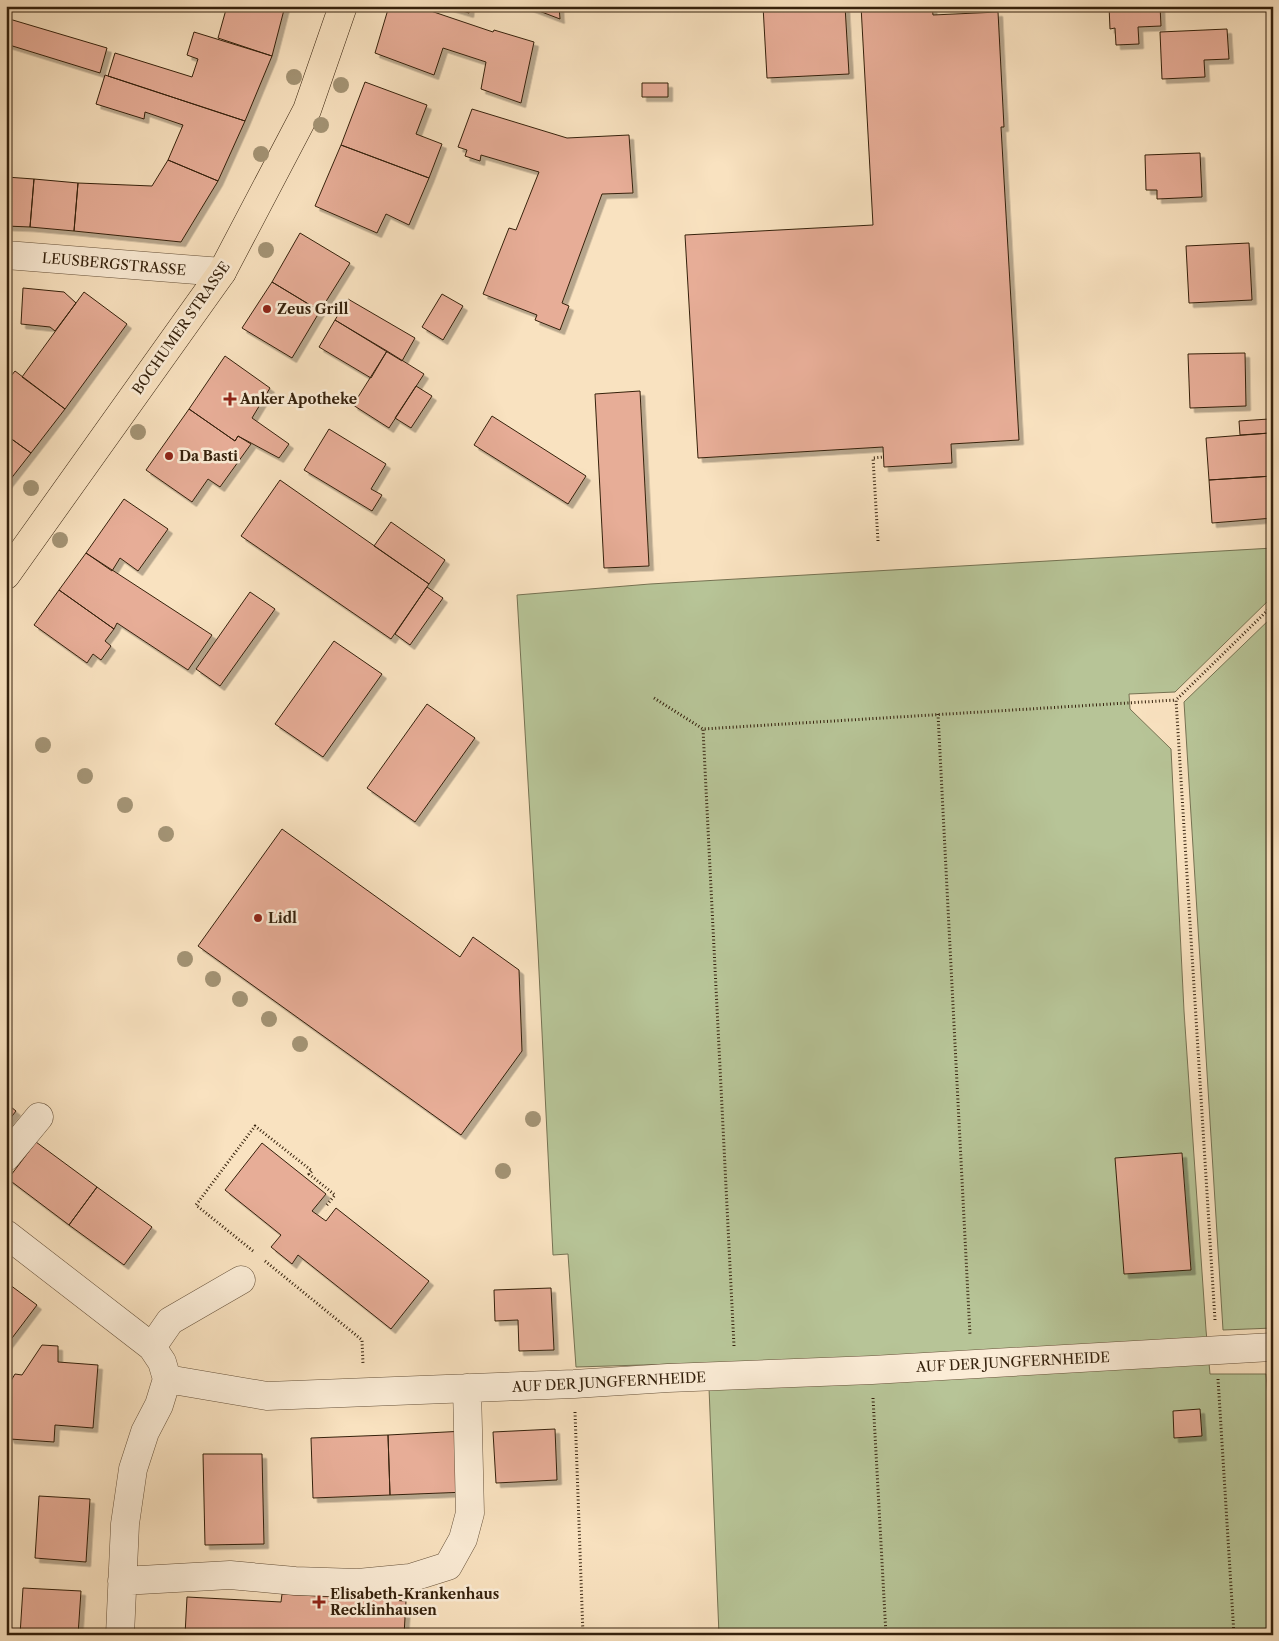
<svg xmlns="http://www.w3.org/2000/svg" width="1279" height="1641" font-family="'Libre Caslon Text',serif">
<style>
.green{fill:#b7c497;stroke:#767252}
.building{fill:#e7ad97;stroke:#35210c;filter:url(#shadow)}
.lines{fill:none;stroke-linecap:round;stroke-linejoin:round}
.minor-casing{stroke:#665139;stroke-width:29}
.major-casing{stroke:#35210c;stroke-width:29}
.path{stroke:#35210c;stroke-width:3;stroke-dasharray:1 2.5;stroke-linecap:butt}
.minor{stroke:#fbecd6;stroke-width:28}
.major{stroke:#f9e2c0;stroke-width:28}
.tree{fill:#a39374}
.poi-dot{fill:#8f2418;stroke:#fbecd6;stroke-width:2}
.labels{text-anchor:middle;stroke-width:5;stroke-linejoin:round;paint-order:stroke}
.street-label{font-size:14px;fill:#35210c;stroke:#fbecd6}
.poi-label{font-size:14px;font-weight:bold;fill:#35210c;stroke:#fbecd6;text-anchor:start}
</style>
<defs>
<filter id="shadow"><feDropShadow dx="4.5" dy="4.5" stdDeviation="0" flood-color="#0004"/></filter>
</defs>
<rect width="100%" height="100%" fill="#f9e2c0"/>
<filter id="stains"><feTurbulence type="fractalNoise" baseFrequency=".004" numOctaves="4"/><feColorMatrix values="0 0 0 0 .2 0 0 0 0 .09 0 0 0 0 .02 0 0 0 .5 -.17"/></filter>
<radialGradient id="worn" r=".72"><stop offset=".6" stop-color="#630" stop-opacity="0"/><stop offset="1" stop-color="#630" stop-opacity=".3"/></radialGradient>
<path class="green" d="M 1273,548 L 1273,596 L 1175,692 L 1129,694 L 1130,709 L 1171,749 L 1184,1011 L 1206,1330 L 1210,1374 L 1266,1374 L 1273,1455 L 1273,1635 L 719,1635 L 708,1363 L 576,1367 L 568,1254 L 553,1255 L 538,951 L 517,595 L 650,584 Z
M 1273,616 L 1273,1328 L 1223,1330 L 1184,702 Z"/>
<path class="building" d="M 227,6 L 285,6 L 272,56 L 218,38 Z
M 389,6 L 416,6 L 493,32 L 494,30 L 534,42 L 521,103 L 481,89 L 486,62 L 443,48 L 434,75 L 375,53 Z
M 446,6 L 470,6 L 469,13 Z
M 526,6 L 559,6 L 560,19 Z
M 763,6 L 845,6 L 849,74 L 767,78 Z
M 861,6 L 932,6 L 933,15 L 998,12 L 1004,127 L 1001,127 L 1019,440 L 951,444 L 952,463 L 884,467 L 883,447 L 698,458 L 685,235 L 873,225 Z
M 1109,6 L 1160,6 L 1161,26 L 1138,27 L 1139,44 L 1116,45 L 1115,28 L 1110,29 Z
M 6,18 L 107,48 L 100,73 L 6,44 Z
M 1227,29 L 1229,59 L 1204,60 L 1205,77 L 1162,79 L 1160,32 Z
M 194,32 L 272,56 L 245,121 L 108,76 L 115,53 L 192,77 L 198,59 L 187,55 Z
M 105,75 L 245,121 L 218,181 L 168,160 L 183,125 L 145,112 L 144,119 L 96,104 Z
M 365,82 L 427,105 L 416,134 L 442,144 L 429,178 L 341,145 Z
M 642,83 L 668,83 L 668,97 L 642,97 Z
M 472,109 L 567,138 L 629,135 L 633,193 L 602,194 L 562,303 L 569,306 L 560,330 L 535,320 L 537,315 L 483,294 L 509,228 L 516,230 L 539,172 L 481,155 L 480,161 L 465,156 L 467,150 L 458,147 Z
M 341,145 L 429,178 L 409,225 L 386,214 L 377,233 L 315,206 Z
M 1200,153 L 1202,197 L 1157,199 L 1157,190 L 1146,190 L 1145,155 Z
M 168,160 L 218,181 L 181,242 L 74,231 L 78,183 L 152,186 Z
M 6,177 L 34,179 L 30,227 L 6,226 Z
M 34,179 L 78,183 L 74,231 L 30,227 Z
M 300,233 L 350,263 L 320,311 L 272,282 Z
M 1249,243 L 1252,300 L 1189,303 L 1186,246 Z
M 272,282 L 320,311 L 292,358 L 242,328 Z
M 23,288 L 64,292 L 76,303 L 55,331 L 50,327 L 21,324 Z
M 84,292 L 127,324 L 65,409 L 22,377 Z
M 442,294 L 463,306 L 443,340 L 422,327 Z
M 348,299 L 415,338 L 402,361 L 335,320 Z
M 335,320 L 387,351 L 371,378 L 319,347 Z
M 387,351 L 424,374 L 389,428 L 353,405 Z
M 1245,353 L 1246,406 L 1190,408 L 1188,354 Z
M 225,356 L 270,388 L 252,418 L 289,444 L 279,458 L 238,436 L 235,441 L 189,409 Z
M 15,371 L 65,409 L 31,453 L 6,435 L 6,382 Z
M 416,386 L 432,396 L 411,428 L 395,418 Z
M 640,391 L 649,566 L 604,568 L 595,394 Z
M 189,409 L 235,441 L 238,436 L 251,444 L 220,487 L 208,479 L 192,502 L 146,470 Z
M 492,416 L 586,476 L 568,504 L 474,445 Z
M 1269,419 L 1270,433 L 1240,435 L 1239,421 Z
M 329,429 L 386,464 L 371,489 L 382,495 L 372,511 L 304,470 Z
M 1270,433 L 1273,476 L 1209,480 L 1206,438 Z
M 6,435 L 31,453 L 6,485 Z
M 1273,476 L 1273,518 L 1212,523 L 1209,480 Z
M 280,480 L 429,584 L 391,639 L 241,536 Z
M 124,499 L 168,529 L 138,571 L 120,558 L 112,571 L 86,553 Z
M 391,522 L 445,560 L 429,584 L 374,546 Z
M 86,553 L 212,635 L 188,670 L 117,623 L 114,629 L 59,590 Z
M 427,587 L 443,598 L 410,645 L 395,634 Z
M 59,590 L 114,629 L 105,641 L 111,646 L 101,660 L 93,654 L 87,663 L 34,625 Z
M 250,592 L 275,609 L 220,686 L 196,669 Z
M 334,641 L 382,674 L 323,757 L 275,724 Z
M 427,704 L 475,738 L 415,822 L 367,788 Z
M 282,829 L 460,957 L 473,937 L 519,970 L 522,1051 L 461,1135 L 198,946 Z
M 6,1103 L 16,1111 L 6,1124 Z
M 36,1142 L 97,1187 L 69,1225 L 8,1179 Z
M 262,1143 L 326,1194 L 312,1211 L 326,1221 L 336,1208 L 429,1281 L 391,1329 L 298,1255 L 292,1264 L 271,1247 L 281,1235 L 225,1190 Z
M 1182,1153 L 1191,1270 L 1124,1274 L 1115,1158 Z
M 97,1187 L 152,1227 L 124,1265 L 69,1225 Z
M 6,1282 L 37,1305 L 6,1346 Z
M 551,1288 L 554,1350 L 519,1351 L 518,1320 L 495,1321 L 494,1290 Z
M 42,1345 L 58,1346 L 58,1362 L 98,1365 L 93,1428 L 55,1425 L 54,1442 L 10,1439 L 6,1430 L 6,1389 L 15,1374 L 22,1375 Z
M 1200,1409 L 1202,1436 L 1174,1438 L 1173,1411 Z
M 555,1429 L 557,1480 L 496,1483 L 493,1432 Z
M 465,1431 L 467,1492 L 390,1495 L 388,1435 Z
M 388,1435 L 390,1495 L 313,1498 L 311,1438 Z
M 203,1454 L 262,1454 L 264,1544 L 205,1545 Z
M 39,1496 L 90,1499 L 86,1562 L 35,1558 Z
M 23,1588 L 81,1591 L 78,1635 L 20,1635 Z
M 282,1594 L 406,1601 L 404,1635 L 185,1635 L 187,1597 L 281,1602 Z"/>
<g class="lines">
<g class="minor-casing">
<path id="minor" d="M 6,255 L 222,272
M 6,1157 L 39,1117
M 6,1234 L 152,1347 L 162,1362 L 167,1379
M 152,1347 L 170,1321 L 241,1280
M 167,1379 L 267,1396 L 574,1384 L 668,1378 L 872,1370 L 1273,1347
M 122,1581 L 230,1575 L 295,1581 L 358,1583 L 410,1578 L 448,1566 L 463,1539 L 470,1513 L 467,1388
M 120,1635 L 125,1524 L 133,1469 L 145,1432 L 159,1405 L 167,1379"/>
</g>
<g class="major-casing">
<path id="major" d="M 6,575 L 222,272 L 307,110 L 343,6"/>
</g>
<path class="path" d="M 878,541 L 873,458 L 883,457
M 654,698 L 703,729
M 938,714 L 970,1335
M 253,1251 L 196,1205 L 255,1126 L 312,1171 L 309,1174 L 335,1195 L 326,1206
M 265,1261 L 362,1340 L 363,1364
M 1215,1320 L 1176,700 L 1273,605
M 734,1346 L 703,729 L 1176,700
M 1218,1379 L 1234,1635
M 873,1398 L 886,1635
M 575,1412 L 583,1635"/>
<use href="#minor" class="minor"/>
<use href="#major" class="major"/>
</g>
<g class="tree">
<circle cx="294" cy="77" r="8"/>
<circle cx="341" cy="85" r="8"/>
<circle cx="321" cy="125" r="8"/>
<circle cx="261" cy="154" r="8"/>
<circle cx="266" cy="250" r="8"/>
<circle cx="138" cy="432" r="8"/>
<circle cx="31" cy="488" r="8"/>
<circle cx="60" cy="540" r="8"/>
<circle cx="43" cy="745" r="8"/>
<circle cx="85" cy="776" r="8"/>
<circle cx="125" cy="805" r="8"/>
<circle cx="166" cy="834" r="8"/>
<circle cx="185" cy="959" r="8"/>
<circle cx="213" cy="979" r="8"/>
<circle cx="240" cy="999" r="8"/>
<circle cx="269" cy="1019" r="8"/>
<circle cx="300" cy="1044" r="8"/>
<circle cx="533" cy="1119" r="8"/>
<circle cx="503" cy="1171" r="8"/>
</g>
<g class="poi-dot">
<circle cx="267" cy="309" r="5"/>
<path d="M227.5 391.5h5v5h5v5h-5v5h-5v-5h-5v-5h5z"/>
<circle cx="169" cy="456" r="5"/>
<circle cx="258" cy="918" r="5"/>
<path d="M316.5 1594.5h5v5h5v5h-5v5h-5v-5h-5v-5h5z"/>
</g>
<g class="labels">
<g class="street-label">
<text transform="translate(114 264) rotate(5)" y="5">LEUSBERGSTRASSE</text>
<text transform="translate(181 328) rotate(-55)" y="5">BOCHUMER STRASSE</text>
<text transform="translate(1013 1362) rotate(-3)" y="5">AUF DER JUNGFERNHEIDE</text>
<text transform="translate(609 1382) rotate(-3)" y="5">AUF DER JUNGFERNHEIDE</text>
</g>
<g class="poi-label">
<text x="277" y="314">Zeus Grill</text>
<text x="240" y="404">Anker Apotheke</text>
<text x="179" y="461">Da Basti</text>
<text x="268" y="923">Lidl</text>
<text x="330" y="1599">Elisabeth-Krankenhaus<tspan x="330" dy="16">Recklinhausen</tspan></text>
</g>
</g>
<rect width="1279" height="1641" fill="none" stroke="#f9e2c0" stroke-width="25"/>
<rect x="8" y="8" width="1264" height="1626" fill="none" stroke="#35210c" stroke-width="2.5"/>
<rect x="12" y="12" width="1254" height="1616" fill="none" stroke="#35210c"/>
<rect width="100%" height="100%" filter="url(#stains)"/>
<rect width="100%" height="100%" fill="url(#worn)"/>
</svg>
